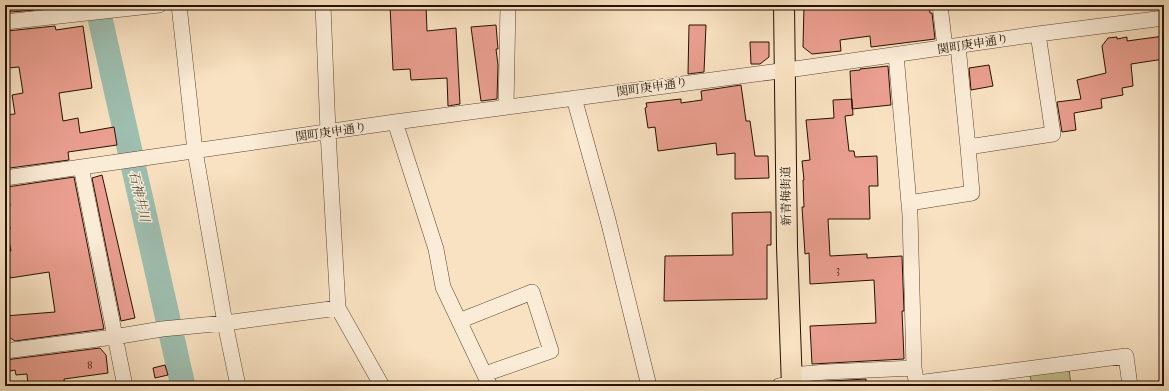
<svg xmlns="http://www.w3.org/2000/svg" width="1169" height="391" font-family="'IM FELL Great Primer','Noto Serif JP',serif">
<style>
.green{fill:#c6c08e;stroke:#766847}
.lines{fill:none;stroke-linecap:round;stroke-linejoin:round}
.river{stroke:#9ebeaf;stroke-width:25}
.building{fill:#ea9f90;stroke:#251100}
.minor-casing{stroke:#5a4530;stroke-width:16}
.major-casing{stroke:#251100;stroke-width:22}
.minor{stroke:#fbecd7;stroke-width:15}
.major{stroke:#f9e2c2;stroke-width:20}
.labels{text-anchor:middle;stroke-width:3;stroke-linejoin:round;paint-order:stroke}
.number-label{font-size:10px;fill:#563424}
.street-label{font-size:12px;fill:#251100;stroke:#fbecd7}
.water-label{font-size:13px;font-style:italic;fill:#4f4e3d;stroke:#fbecd7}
</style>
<rect width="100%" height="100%" fill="#f9e2c2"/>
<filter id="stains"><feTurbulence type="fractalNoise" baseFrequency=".005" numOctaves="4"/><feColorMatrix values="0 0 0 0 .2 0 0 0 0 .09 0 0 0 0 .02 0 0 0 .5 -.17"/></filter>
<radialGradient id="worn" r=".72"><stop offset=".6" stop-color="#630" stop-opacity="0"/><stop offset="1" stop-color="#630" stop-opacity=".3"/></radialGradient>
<path class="green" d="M 1069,369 L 1071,386 L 1032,386 L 1030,375 Z"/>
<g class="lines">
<path class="river" d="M 97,5 L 183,386"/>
</g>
<path class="building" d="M 5,5 L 35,5 L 35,10 L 11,12 Z
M 390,5 L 426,5 L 427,31 L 456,28 L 460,104 L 448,106 L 447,78 L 411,80 L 410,69 L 393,70 Z
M 804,5 L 929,5 L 930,13 L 932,13 L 935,39 L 871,47 L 870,36 L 840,40 L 841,51 L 812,54 L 803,47 Z
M 496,25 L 498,49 L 496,49 L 498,65 L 497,99 L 481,101 L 471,27 Z
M 689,25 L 706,25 L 704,72 L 688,74 Z
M 55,26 L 56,30 L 83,26 L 92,88 L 59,93 L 63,121 L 78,118 L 80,133 L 114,127 L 117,145 L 68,152 L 69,160 L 10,168 L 5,164 L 5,148 L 9,148 L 5,115 L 15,114 L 12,95 L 23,93 L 19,67 L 8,68 L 5,49 L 9,48 L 7,31 Z
M 1164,36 L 1164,59 L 1131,64 L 1133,86 L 1122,88 L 1123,95 L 1101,99 L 1102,108 L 1074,113 L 1076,130 L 1062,132 L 1057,102 L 1081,99 L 1077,80 L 1106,73 L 1102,46 L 1108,38 L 1117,37 L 1117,39 L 1127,37 L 1127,41 Z
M 750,42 L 769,42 L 769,57 L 760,64 L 751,64 Z
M 989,65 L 993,86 L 971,90 L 969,68 Z
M 888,66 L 891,105 L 852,109 L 850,71 L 860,70 L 860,69 Z
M 741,85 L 746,121 L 750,121 L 755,156 L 768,156 L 769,178 L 735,179 L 735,153 L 717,155 L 716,143 L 658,151 L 655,127 L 648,128 L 645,108 L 647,107 L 646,103 L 681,99 L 681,103 L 702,100 L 701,91 Z
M 852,99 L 853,115 L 845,116 L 849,151 L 854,151 L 855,157 L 877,156 L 878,186 L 869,186 L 870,219 L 828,219 L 830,256 L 867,254 L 867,258 L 902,256 L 904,311 L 902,311 L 904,359 L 812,364 L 810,326 L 876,323 L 874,280 L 810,284 L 809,253 L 805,254 L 802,207 L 804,207 L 803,180 L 804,180 L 802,161 L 810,160 L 806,120 L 834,118 L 833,100 Z
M 102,175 L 135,318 L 121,321 L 92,178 Z
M 74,177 L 104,329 L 15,341 L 7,336 L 5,316 L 55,312 L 49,272 L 10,278 L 6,251 L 11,251 L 7,230 L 10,229 L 7,207 L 10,206 L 7,187 Z
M 771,212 L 771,245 L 767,245 L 767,299 L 664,301 L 665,256 L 733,255 L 732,213 Z
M 100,348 L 106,355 L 108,373 L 64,379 L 65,386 L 28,386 L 27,374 L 16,375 L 15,370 L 5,372 L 5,360 Z
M 165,365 L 168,375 L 155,378 L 153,368 Z
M 866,379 L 866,386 L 813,386 L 813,382 Z"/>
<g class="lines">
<g class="minor-casing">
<path id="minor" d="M 179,5 L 195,151 L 225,323 L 238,386
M 323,5 L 328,132 L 338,308 L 382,386
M 940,5 L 945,48
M 5,22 L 159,5
M 958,46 L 968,147
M 896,55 L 910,215 L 914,368 L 917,386
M 574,98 L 608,220 L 649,386
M 506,107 L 508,5
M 395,122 L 436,249 L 443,287 L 490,386
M 81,167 L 125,386
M 5,178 L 395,122 L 802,68 L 1038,34 L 1164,18
M 909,203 L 972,193 L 968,147 L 1053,134 L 1038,34
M 459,321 L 532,292 L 551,351 L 485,374
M 5,351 L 114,337 L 162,329 L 225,323 L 338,308
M 791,375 L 826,372 L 914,368
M 917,383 L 1126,356 L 1130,386
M 779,386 L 792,384"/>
</g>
<g class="major-casing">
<path id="major" d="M 784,5 L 787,247 L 792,386"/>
</g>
<use href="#minor" class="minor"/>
<use href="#major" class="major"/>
</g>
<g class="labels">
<g class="number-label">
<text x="838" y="273">3</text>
<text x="90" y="368">8</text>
</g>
<g class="street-label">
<text transform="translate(973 44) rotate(-9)" y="4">関町庚申通り</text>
<text transform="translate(652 87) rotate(-8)" y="4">関町庚申通り</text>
<text transform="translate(331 132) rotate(-8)" y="4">関町庚申通り</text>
<text transform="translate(786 196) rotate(-91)" y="4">新青梅街道</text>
</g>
<g class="water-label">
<text transform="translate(140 196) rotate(77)" y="5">石神井川</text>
</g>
</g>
<rect width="1169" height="391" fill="none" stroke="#f9e2c2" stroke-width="20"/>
<rect x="6" y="6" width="1157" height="379" fill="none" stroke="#251100" stroke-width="2"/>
<rect x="10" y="10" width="1149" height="371" fill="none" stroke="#251100"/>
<rect width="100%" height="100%" filter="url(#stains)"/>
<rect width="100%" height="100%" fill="url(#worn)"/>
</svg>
